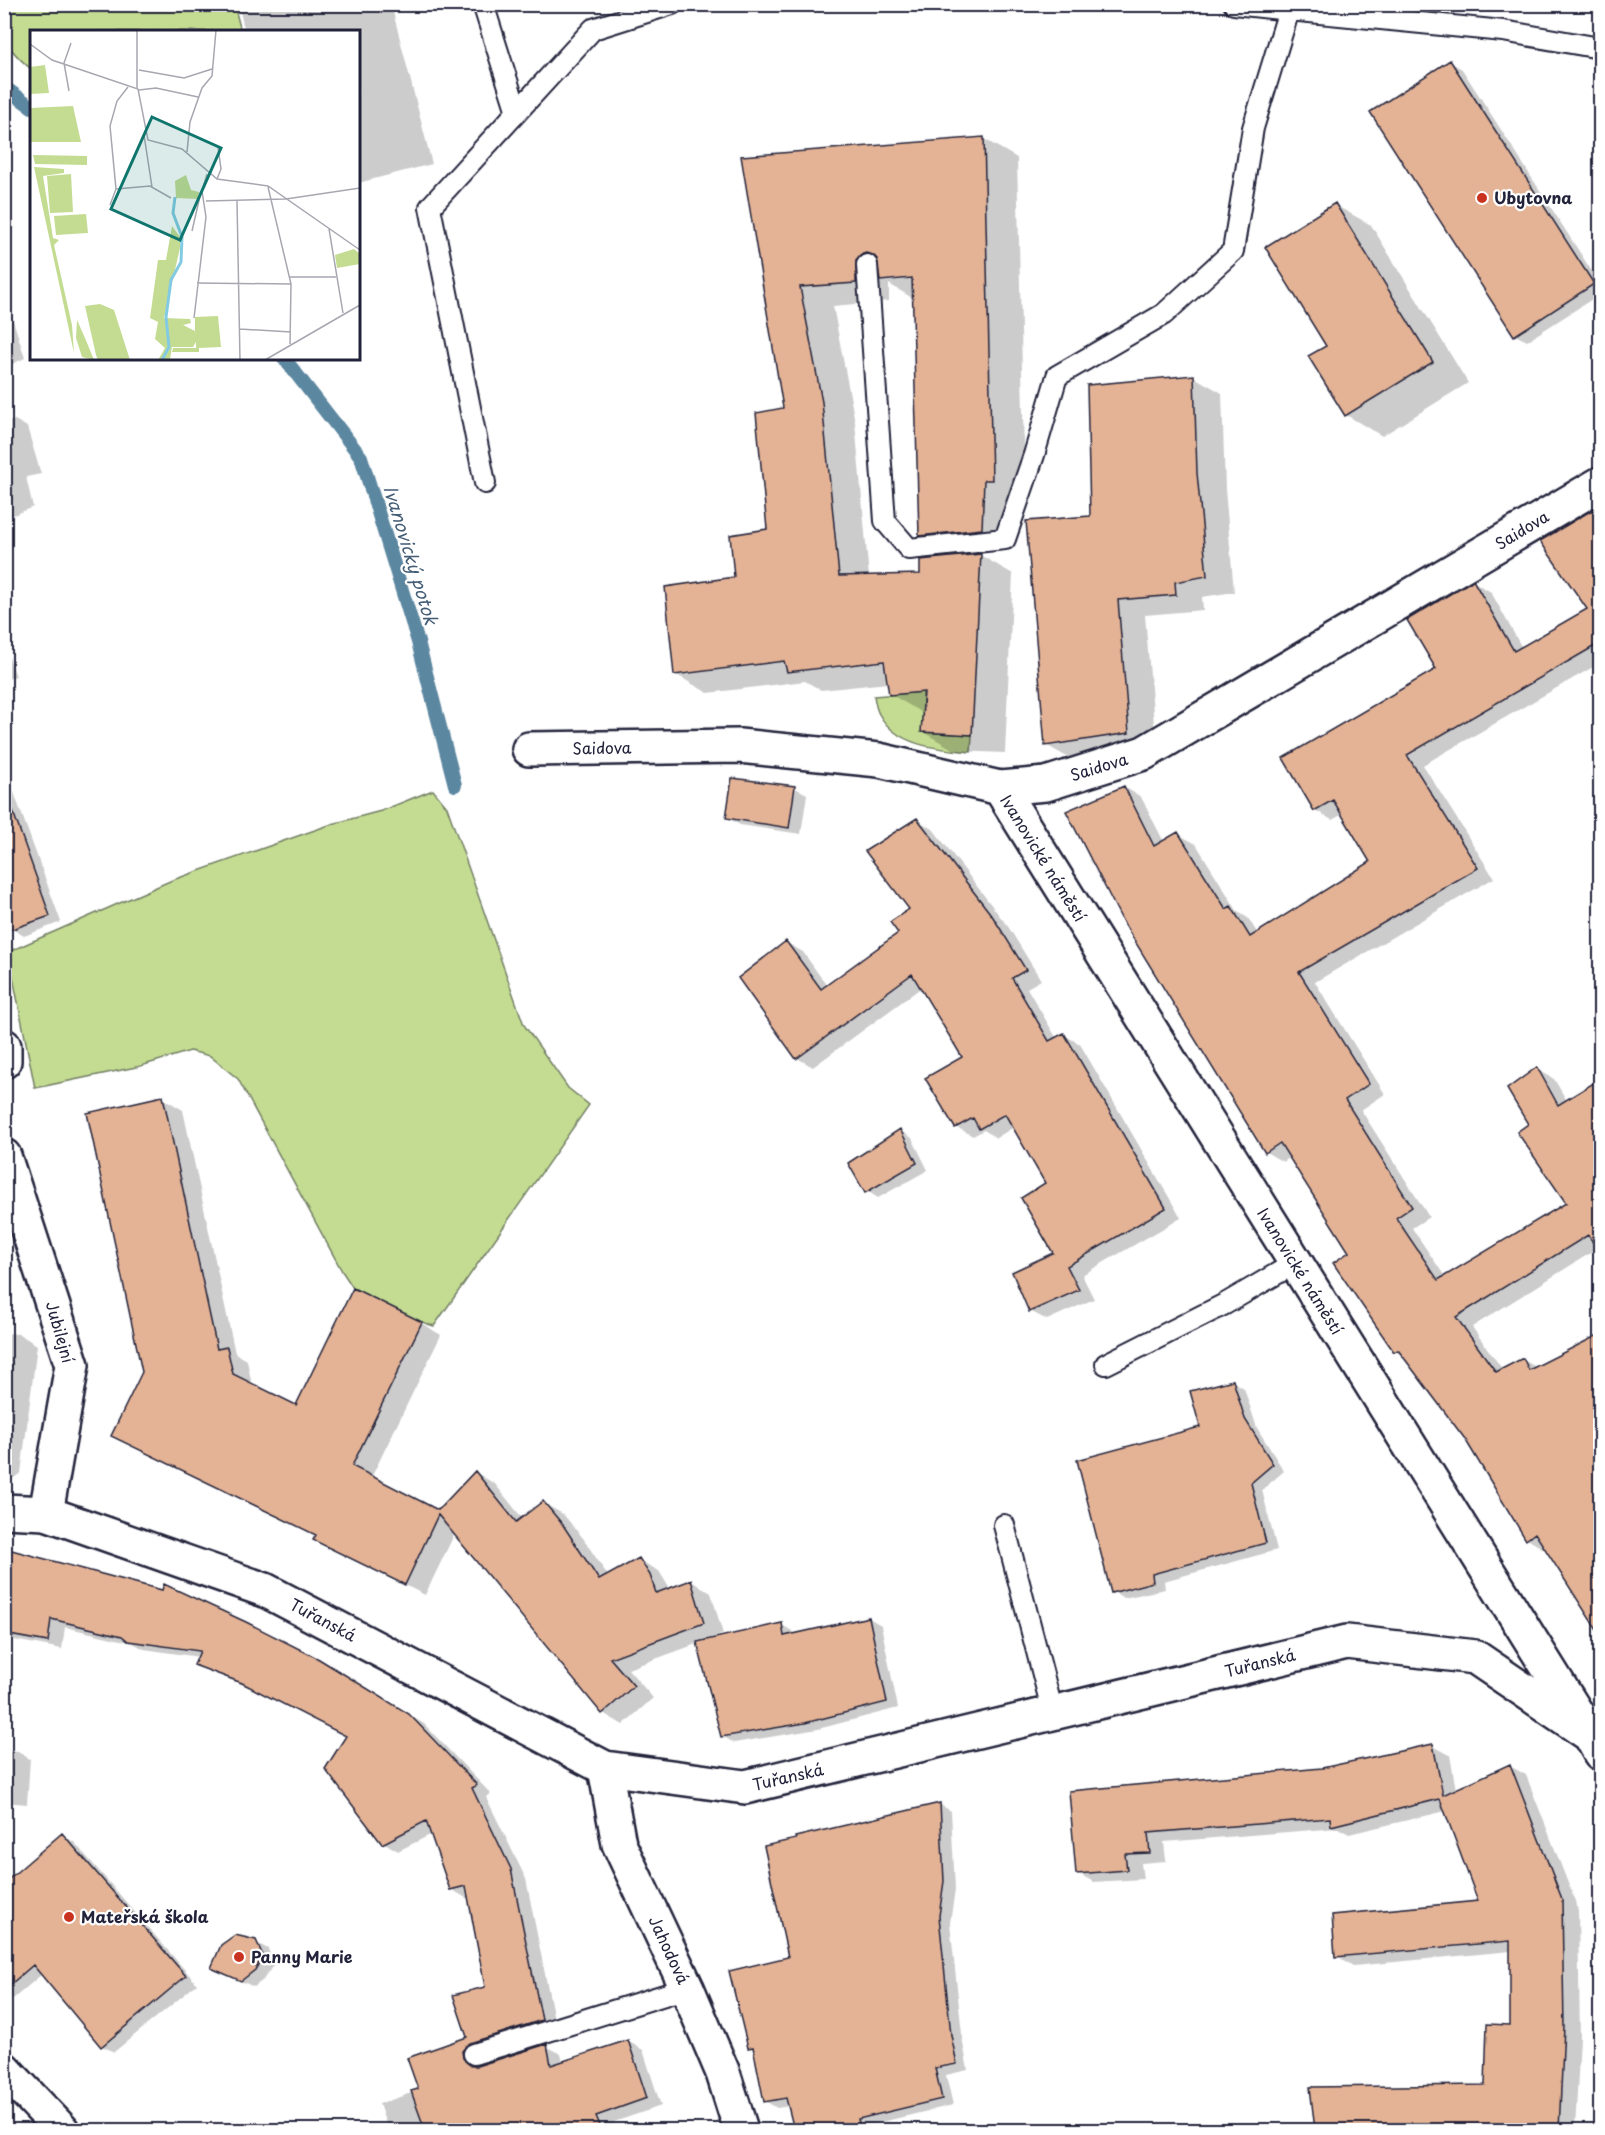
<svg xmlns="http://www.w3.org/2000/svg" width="1605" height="2135" font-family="'Playpen Sans',sans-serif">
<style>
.green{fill:#c4dc92;stroke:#737f66;stroke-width:1.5}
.shadow{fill:#0003}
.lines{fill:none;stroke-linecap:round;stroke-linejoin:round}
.stream{stroke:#5c87a0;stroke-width:14}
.building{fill:#e4b395;stroke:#22223b;stroke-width:1.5}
.lane-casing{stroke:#22223b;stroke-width:24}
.street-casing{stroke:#22223b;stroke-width:38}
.secondary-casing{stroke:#22223b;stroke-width:38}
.lane{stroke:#fff;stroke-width:20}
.street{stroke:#fff;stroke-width:33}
.secondary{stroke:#fff;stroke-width:33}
.poi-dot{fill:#c8321e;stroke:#fff;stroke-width:2}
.labels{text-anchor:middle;stroke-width:4.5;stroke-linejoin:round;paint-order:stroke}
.poi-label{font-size:16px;font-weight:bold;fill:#22223b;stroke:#fff;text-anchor:start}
.street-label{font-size:16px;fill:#22223b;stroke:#fff}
.water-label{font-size:18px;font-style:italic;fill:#445d76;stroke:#fff}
.inset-river{fill:none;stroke:#83cae3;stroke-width:3}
.inset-road{fill:none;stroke:#a7a7b1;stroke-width:1.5}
.view{fill:#0f766e;fill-opacity:0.15;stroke:#0f766e;stroke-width:3}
.inset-edge{fill:none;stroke:#22223b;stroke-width:3}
</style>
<rect width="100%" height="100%" fill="#fff"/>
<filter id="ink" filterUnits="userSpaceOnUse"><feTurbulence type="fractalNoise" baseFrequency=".0167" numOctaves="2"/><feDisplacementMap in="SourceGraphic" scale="12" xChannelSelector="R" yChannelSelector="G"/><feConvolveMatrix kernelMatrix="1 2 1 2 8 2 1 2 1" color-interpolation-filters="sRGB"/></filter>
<g filter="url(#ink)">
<path class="green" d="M 4,5 L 234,5 L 241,31 L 32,32 L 31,69 C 3,45 4,41 4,5 Z
M 923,692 L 922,732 L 972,735 L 971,752 C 939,749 897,747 879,714 C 876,709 875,702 874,696 Z
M 433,790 L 447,807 L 524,1025 L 568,1088 L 589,1105 L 434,1326 L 422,1322 L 353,1288 L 342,1271 L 238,1079 L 210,1056 L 190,1051 L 141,1066 L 35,1088 L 8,952 L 170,881 L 332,824 L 381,811 Z"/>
<path class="shadow" d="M 238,4 L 391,4 L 432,164 L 358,183 L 358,32 L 245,32 Z
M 1450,62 L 1462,69 L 1600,284 L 1600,294 L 1527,341 L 1515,335 Z
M 984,139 L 1017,158 L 1025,498 L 1017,499 L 1014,548 L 954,554 L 921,535 L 914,299 L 889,284 L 889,301 L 833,306 L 855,422 L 869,577 L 922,575 L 980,555 L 1013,574 L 1005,753 L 956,751 L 923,732 L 924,714 L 890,694 L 888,683 L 821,690 L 805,681 L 708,693 L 675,674 L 768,530 L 785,410 L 743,157 Z
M 1335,205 L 1371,225 L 1468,383 L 1382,436 L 1346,415 L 1328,346 Z
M 4,315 L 13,320 L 25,358 L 4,368 Z
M 1194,377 L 1222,393 L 1225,489 L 1234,592 L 1202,597 L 1203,610 L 1145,615 L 1156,748 L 1074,761 L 1046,745 L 1091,517 L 1088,386 Z
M 15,420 L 27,427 L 41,474 L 26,477 L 33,507 L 4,519 L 4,423 Z
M 1600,507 L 1600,663 L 1423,765 L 1494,878 L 1315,982 L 1385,1094 L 1361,1110 L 1429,1217 L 1412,1228 L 1446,1278 L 1568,1203 L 1530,1124 L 1537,1069 L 1554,1079 L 1567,1101 L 1600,1081 L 1600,1247 L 1472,1327 L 1503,1370 L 1523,1360 L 1538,1368 L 1600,1335 L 1600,1625 L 1593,1620 L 1546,1547 L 1544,1549 L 1527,1539 L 1466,1439 L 1405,1357 L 1395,1351 L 1351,1252 L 1291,1157 L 1283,1162 L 1266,1152 L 1124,787 L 1141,797 L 1164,842 L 1178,834 L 1196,844 L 1238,912 L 1248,918 L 1258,934 L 1372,862 L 1343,814 L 1332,820 L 1315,810 L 1438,670 L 1474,582 L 1491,592 L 1522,648 L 1589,609 L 1542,541 Z
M 4,645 L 16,676 L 4,680 Z
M 4,765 L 61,922 L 24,936 L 12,929 L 4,908 Z
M 795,788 L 807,794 L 801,834 L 740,825 L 728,818 Z
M 917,820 L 933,829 L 1009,928 L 1041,980 L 1027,988 L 1057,1039 L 1064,1035 L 1080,1044 L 1181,1218 L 1082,1275 L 1094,1299 L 1047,1320 L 1030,1311 L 1055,1253 L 1047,1184 L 1014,1127 L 996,1138 L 984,1130 L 973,1136 L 956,1127 L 964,1057 L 922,987 L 813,1067 L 797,1058 L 787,943 L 803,952 L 827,986 L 900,934 L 911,909 Z
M 163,1098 L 183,1110 L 235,1353 L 247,1360 L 252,1385 L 297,1407 L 421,1323 L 441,1335 L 371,1478 L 438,1512 L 475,1472 L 495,1484 L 523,1519 L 543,1503 L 563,1514 L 583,1538 L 608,1576 L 639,1560 L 659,1571 L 670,1589 L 691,1581 L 711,1593 L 723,1634 L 715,1637 L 715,1639 L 782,1625 L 794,1632 L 794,1635 L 869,1618 L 881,1625 L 898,1708 L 818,1729 L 734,1743 L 722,1736 L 699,1643 L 628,1669 L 653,1698 L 623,1725 L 603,1713 L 455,1533 L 425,1595 L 335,1551 L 315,1540 L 317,1536 L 133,1447 L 113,1436 L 144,1372 Z
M 901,1131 L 912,1138 L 928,1170 L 878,1198 L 867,1191 Z
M 4,1333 L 19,1334 L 37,1345 L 21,1473 L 8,1482 L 4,1482 Z
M 1232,1381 L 1244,1388 L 1257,1428 L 1284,1471 L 1262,1490 L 1277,1550 L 1164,1581 L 1165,1589 L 1124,1598 L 1113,1592 Z
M 4,1558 L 334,1670 L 424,1724 L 491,1794 L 486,1797 L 526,1879 L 556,2029 L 477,2059 L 477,2067 L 546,2046 L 561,2054 L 563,2063 L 628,2041 L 643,2050 L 661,2106 L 614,2122 L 617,2130 L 388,2130 L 379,2104 L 420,2090 L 469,2038 L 487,1988 L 470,1897 L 466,1898 L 451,1889 L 432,1834 L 398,1851 L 383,1842 L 347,1736 L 258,1691 L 211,1672 L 196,1664 L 199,1657 L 144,1649 L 133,1643 L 65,1627 L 62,1649 L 4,1638 Z
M 1433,1746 L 1450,1755 L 1456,1790 L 1510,1766 L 1526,1775 L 1578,1909 L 1580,2038 L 1575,2130 L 1316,2130 L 1312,2089 L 1486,2086 L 1512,2026 L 1511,1951 L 1353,1966 L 1337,1956 L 1481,1902 L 1446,1811 L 1349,1834 L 1338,1828 L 1164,1842 L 1166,1861 L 1141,1863 L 1143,1879 L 1094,1882 L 1077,1873 L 1071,1792 L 1323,1770 Z
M 4,1751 L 18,1752 L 30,1759 L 27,1804 L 4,1802 Z
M 939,1804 L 951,1811 L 955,1889 L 950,1923 L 963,2043 L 968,2070 L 946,2075 L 953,2105 L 869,2125 L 871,2130 L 796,2130 L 790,2106 L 777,2108 L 765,2101 L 755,2050 L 749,2047 L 790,1958 Z
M 62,1835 L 74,1842 L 197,1984 L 114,2052 L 102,2046 L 42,1974 L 13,1999 L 4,1994 L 4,1885 Z
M 255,1942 L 268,1949 L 274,1964 L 263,1980 L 254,1987 L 213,1968 Z"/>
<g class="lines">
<path class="stream" d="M 4,87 L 32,107
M 284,358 L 361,457 L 418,642 L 455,785"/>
</g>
<path class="building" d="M 1450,60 L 1594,284 L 1514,336 L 1370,112 Z
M 984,137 L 992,480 L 984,480 L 982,529 L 919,536 L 912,278 L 880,281 L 877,259 L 873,255 L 866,253 L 860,255 L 856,260 L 856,283 L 800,287 L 822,402 L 839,576 L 920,574 L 920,560 L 981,554 L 972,735 L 921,732 L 924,692 L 889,695 L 884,661 L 787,672 L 784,661 L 674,675 L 665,587 L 734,577 L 730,535 L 767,529 L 756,413 L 783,408 L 741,156 Z
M 1335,203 L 1433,362 L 1345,416 L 1308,356 L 1326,346 L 1265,247 Z
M 1194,375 L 1197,473 L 1207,576 L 1175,582 L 1176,595 L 1118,600 L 1129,733 L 1045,746 L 1026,521 L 1090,516 L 1087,385 Z
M 1600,505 L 1600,643 L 1407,755 L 1478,868 L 1299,972 L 1369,1084 L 1345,1100 L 1412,1207 L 1396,1218 L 1438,1280 L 1566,1203 L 1517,1132 L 1528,1124 L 1507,1089 L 1537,1067 L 1558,1105 L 1600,1079 L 1600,1253 L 1588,1235 L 1456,1317 L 1496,1372 L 1523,1358 L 1529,1370 L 1600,1334 L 1600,1635 L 1535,1533 L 1526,1540 L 1465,1439 L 1398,1350 L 1394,1352 L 1333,1263 L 1349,1252 L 1280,1143 L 1265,1153 L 1123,922 L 1066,811 L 1124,786 L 1154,846 L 1178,832 L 1226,909 L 1231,906 L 1250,937 L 1370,862 L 1333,800 L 1314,811 L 1283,758 L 1436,669 L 1407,620 L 1473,580 L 1514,651 L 1587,609 L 1540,541 Z
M 732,778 L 795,786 L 789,828 L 726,818 Z
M 10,803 L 50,916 L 4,932 L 4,804 Z
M 917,818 L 993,917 L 1026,970 L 1012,978 L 1049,1041 L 1064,1033 L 1166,1208 L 1067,1266 L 1079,1290 L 1029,1312 L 1012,1272 L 1053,1253 L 1021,1198 L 1045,1183 L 1005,1114 L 979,1129 L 973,1118 L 955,1128 L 925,1078 L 962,1057 L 912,974 L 796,1059 L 738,978 L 786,941 L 821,989 L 898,933 L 890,922 L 909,909 L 865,851 Z
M 163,1096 L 217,1349 L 227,1347 L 233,1374 L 296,1405 L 353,1288 L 422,1322 L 352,1466 L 438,1510 L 475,1471 L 516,1522 L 543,1501 L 563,1525 L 599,1580 L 639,1558 L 650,1575 L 656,1593 L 691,1580 L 704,1623 L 610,1658 L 634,1686 L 602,1714 L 438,1515 L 405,1585 L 313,1540 L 316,1535 L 111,1436 L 142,1372 L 87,1113 Z
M 900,1129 L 917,1163 L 865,1193 L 848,1163 Z
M 1233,1380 L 1245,1419 L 1273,1464 L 1251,1483 L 1266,1543 L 1152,1574 L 1153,1582 L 1111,1593 L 1077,1460 L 1200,1427 L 1190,1391 Z
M 4,1548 L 162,1590 L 164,1584 L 246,1622 L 319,1659 L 409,1714 L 477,1785 L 472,1788 L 511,1869 L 542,2020 L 470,2043 L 462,2051 L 463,2058 L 471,2066 L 477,2066 L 547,2044 L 551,2065 L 628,2040 L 647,2098 L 596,2116 L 602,2130 L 425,2130 L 411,2091 L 418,2089 L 407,2058 L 467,2037 L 453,1995 L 485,1987 L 466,1886 L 450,1890 L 426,1821 L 382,1844 L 325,1769 L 346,1736 L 242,1683 L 194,1665 L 200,1651 L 128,1641 L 122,1636 L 51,1619 L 48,1642 L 4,1634 Z
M 869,1617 L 887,1702 L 805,1723 L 721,1737 L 697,1642 L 782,1623 L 784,1636 Z
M 1433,1744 L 1443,1795 L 1510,1764 L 1562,1899 L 1564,2028 L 1559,2129 L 1315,2130 L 1310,2087 L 1485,2085 L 1487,2024 L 1510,2025 L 1510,1941 L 1335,1957 L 1332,1915 L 1478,1901 L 1440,1799 L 1331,1826 L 1330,1818 L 1148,1833 L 1150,1853 L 1125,1854 L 1127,1870 L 1076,1874 L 1069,1791 L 1322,1768 Z
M 940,1803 L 944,1881 L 939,1916 L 951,2035 L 957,2064 L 935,2068 L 942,2099 L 858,2119 L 861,2130 L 794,2130 L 786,2098 L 764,2102 L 753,2047 L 748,2048 L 729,1971 L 788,1957 L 764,1846 L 796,1839 L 795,1837 Z
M 62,1833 L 186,1976 L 101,2047 L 33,1965 L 4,1990 L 4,1883 Z
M 235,1935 L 256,1940 L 263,1956 L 255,1970 L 241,1981 L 211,1968 L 221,1945 Z"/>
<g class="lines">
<g class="lane-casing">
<path id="lane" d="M 483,4 L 517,112
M 1234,4 L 1289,10 L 1287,4
M 867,265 L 885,521 L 909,549 L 1005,539 L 1034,455 L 1057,376 L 1164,314 L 1233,251 L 1253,128 L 1289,10 L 1503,31 L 1600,48
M 485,483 L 430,207 L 593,29 L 672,4
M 1106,1364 L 1225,1304 L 1295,1263
M 1004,1525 L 1053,1713
M 474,2054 L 687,1988"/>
</g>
<g class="street-casing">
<path id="street" d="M 529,749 L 739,746 L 879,760 L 1000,788 L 1046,784 L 1144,753 L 1600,484
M 1000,788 L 1590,1735
M 4,1046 L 4,1061
M 4,1156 L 72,1365 L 46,1513
M 605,1768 L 619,1844 L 687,1988 L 723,2073 L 741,2130
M 4,2069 L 62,2130"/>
</g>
<g class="secondary-casing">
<path id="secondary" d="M 4,1511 L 46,1513 L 265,1590 L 605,1768 L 745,1787 L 1347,1642 L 1475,1657 L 1590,1735 L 1600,1753"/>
</g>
<use href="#lane" class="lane"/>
<use href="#street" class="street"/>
<use href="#secondary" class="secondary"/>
</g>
</g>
<g class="poi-dot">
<circle cx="1482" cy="198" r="6"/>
<circle cx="69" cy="1917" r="6"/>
<circle cx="239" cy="1957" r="6"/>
</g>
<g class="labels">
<g class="poi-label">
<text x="1494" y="204">Ubytovna</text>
<text x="81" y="1923">Mateřská škola</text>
<text x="251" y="1963">Panny Marie</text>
</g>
<g class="street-label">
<text transform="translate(1522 530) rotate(-31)" y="6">Saidova</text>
<text transform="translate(602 748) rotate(-1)" y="6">Saidova</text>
<text transform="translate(1099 767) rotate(-17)" y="6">Saidova</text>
<text transform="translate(1043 858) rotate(58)" y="6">Ivanovické náměstí</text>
<text transform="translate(1300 1271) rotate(58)" y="6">Ivanovické náměstí</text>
<text transform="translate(60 1332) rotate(74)" y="6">Jubilejní</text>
<text transform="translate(323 1620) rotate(28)" y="6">Tuřanská</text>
<text transform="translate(1260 1663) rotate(-14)" y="6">Tuřanská</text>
<text transform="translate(788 1777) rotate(-13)" y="6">Tuřanská</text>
<text transform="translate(669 1950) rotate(65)" y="6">Jahodová</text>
</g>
<g class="water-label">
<text transform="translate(410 555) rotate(73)" y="6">Ivanovický potok</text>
</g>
</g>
<g transform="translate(30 30)">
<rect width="330" height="330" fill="#fff"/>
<path d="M 15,35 L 19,63 L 0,64 L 0,37 ZM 43,76 L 51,112 L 0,112 L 0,78 ZM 3,125 L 57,126 L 57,135 L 5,134 ZM 4,137 L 34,139 L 34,143 L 13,146 L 23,208 L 29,210 L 24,215 L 42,295 L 44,323 ZM 41,144 L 43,182 L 20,183 L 17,146 ZM 156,145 L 161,160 L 169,162 L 168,169 L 146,168 L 145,151 ZM 56,184 L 58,203 L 26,205 L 24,186 ZM 142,196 L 150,207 L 150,218 L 134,288 L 160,289 L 161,293 L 153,295 L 165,301 L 165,287 L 188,286 L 191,317 L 169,318 L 169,322 L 142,322 L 143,318 L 166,318 L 166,312 L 163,317 L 142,317 L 140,329 L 171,330 L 128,330 L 135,318 L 125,309 L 128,292 L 120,288 L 128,230 L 136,230 ZM 324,219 L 330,224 L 330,234 L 307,238 L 305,225 ZM 70,274 L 84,280 L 100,330 L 68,330 L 66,325 L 55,276 ZM 47,290 L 55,308 L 64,330 L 52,327 L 46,308 Z" fill="#c4dc92"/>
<path class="inset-river" d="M 132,330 L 139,317 L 136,287 L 141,250 L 151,232 L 152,207 L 143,183 L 145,167"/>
<path class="inset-road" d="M 0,14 L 22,30 L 108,59 L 118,110 L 152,119 L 187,149 L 238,156 L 330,220M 109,40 L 154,48 L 182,39M 107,58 L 107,0M 109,60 L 126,58 L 168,67M 39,61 L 34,33 L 41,13M 114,105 L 122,157M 157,122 L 160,92 L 172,58 L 182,46 L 186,0M 187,149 L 191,139 L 188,117M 238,157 L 261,254 L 260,314M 86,159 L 120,156 L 141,168M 176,171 L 256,169 L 330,158M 207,171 L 210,330M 80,175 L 86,159 L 80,96 L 87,71 L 98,57M 299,199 L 313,283M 162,201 L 171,162M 260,247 L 306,247M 167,253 L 261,254M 164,288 L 176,187 L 172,161 L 177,144M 209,299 L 261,302M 235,330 L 330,275"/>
<path class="view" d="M 122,87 L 191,118 L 150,210 L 81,179 Z"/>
<rect width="330" height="330" class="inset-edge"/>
</g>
<rect width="1605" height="2135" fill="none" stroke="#fff" stroke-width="24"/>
<rect x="12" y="12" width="1581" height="2111" fill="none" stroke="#22223b" stroke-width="2" filter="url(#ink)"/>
</svg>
